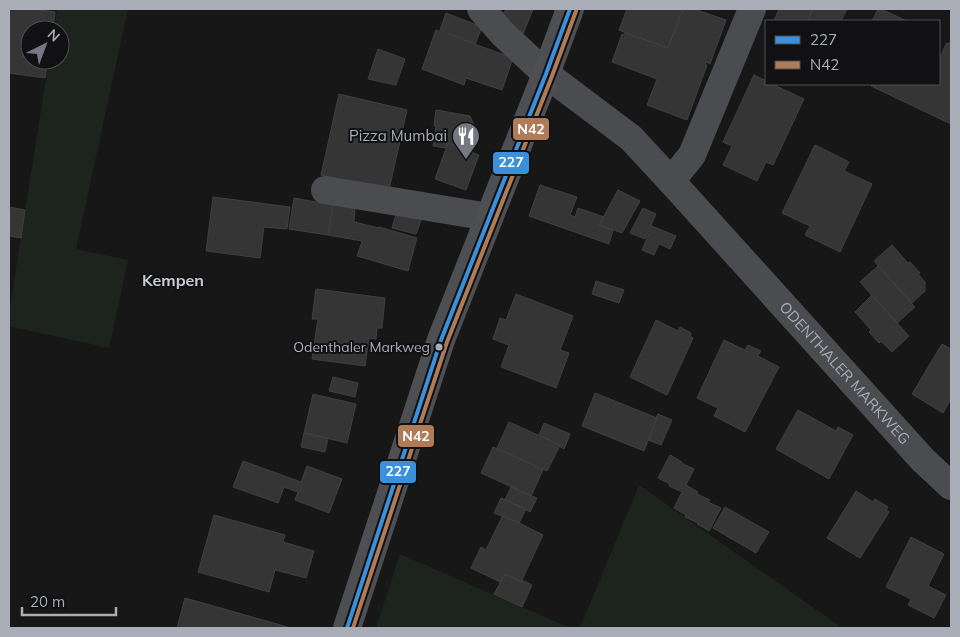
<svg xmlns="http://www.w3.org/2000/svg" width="960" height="637" font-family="Mulish,sans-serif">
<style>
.green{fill:#1d241e}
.building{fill:#353536;stroke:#3f4043}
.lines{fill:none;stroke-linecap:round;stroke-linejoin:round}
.minor{stroke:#4b4c50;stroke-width:28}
.major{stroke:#4d4f52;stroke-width:28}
.bus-1-casing{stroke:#111113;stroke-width:8}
.bus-2-casing{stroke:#111113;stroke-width:8}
.bus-1{stroke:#3a90db;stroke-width:4}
.bus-2{stroke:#b07c57;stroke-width:4}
.bus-dot{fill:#a8adb8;stroke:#111113;stroke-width:2}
.labels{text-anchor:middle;stroke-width:4;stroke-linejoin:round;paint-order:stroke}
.bus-label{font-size:14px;fill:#a8adb8;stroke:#111113;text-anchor:end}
.poi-label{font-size:15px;fill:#a8adb8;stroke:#111113;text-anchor:end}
.street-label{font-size:15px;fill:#a8adb8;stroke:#111113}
.neighbourhood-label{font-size:16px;font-weight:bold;fill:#c9ccd4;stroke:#111113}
.line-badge{stroke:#111113;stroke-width:2}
.badge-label{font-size:14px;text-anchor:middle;font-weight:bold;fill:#fff}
</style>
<rect width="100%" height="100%" fill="#171717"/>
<path class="green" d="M 57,9 L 128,9 L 76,249 L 128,260 L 109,348 L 9,326 L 9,313 L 49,60 L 60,60 L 60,30 L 54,30 Z
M 639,485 L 838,625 L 836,628 L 580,628 Z
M 400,554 L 570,628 L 376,628 Z"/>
<path class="building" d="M 9,9 L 32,9 L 55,12 L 53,30 L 30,30 L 30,60 L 48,60 L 45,78 L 9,73 Z
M 508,9 L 533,9 L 521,39 L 499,16 Z
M 627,9 L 683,9 L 668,48 L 619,30 Z
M 683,9 L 694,9 L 726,20 L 710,64 L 706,62 L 705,64 L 707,65 L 687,120 L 647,105 L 657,79 L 612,62 L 622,34 L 624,35 L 625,33 L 668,48 Z
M 779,9 L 813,9 L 807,21 L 774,21 Z
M 813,9 L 847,9 L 841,21 L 807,21 Z
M 878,9 L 881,9 L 907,21 L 872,21 Z
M 446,13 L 482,27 L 475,44 L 440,30 Z
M 436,30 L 513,58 L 502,90 L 466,78 L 464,85 L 422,69 Z
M 951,42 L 951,124 L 871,86 L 872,84 L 939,84 L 939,60 L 946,44 Z
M 378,49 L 405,59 L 396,85 L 368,79 Z
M 754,75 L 766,81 L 766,84 L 772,84 L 804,99 L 773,165 L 766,162 L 757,181 L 723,165 L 732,146 L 723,142 Z
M 339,94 L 407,110 L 389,190 L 321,175 Z
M 436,110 L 470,116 L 475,127 L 466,150 L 448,143 L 446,148 L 433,146 L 436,126 L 434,126 Z
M 448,143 L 479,155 L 466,190 L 435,179 Z
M 815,145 L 849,162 L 844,171 L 872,184 L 840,252 L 805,235 L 810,226 L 782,213 Z
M 540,185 L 577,197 L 570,215 L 575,217 L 578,208 L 604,217 L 599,225 L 613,230 L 609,244 L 529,216 Z
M 618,190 L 640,201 L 622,233 L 599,225 Z
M 213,197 L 290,207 L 287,229 L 264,227 L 260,258 L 206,251 Z
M 294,198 L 333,205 L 328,235 L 289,229 Z
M 333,205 L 355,208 L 354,222 L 379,228 L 379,227 L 417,238 L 408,271 L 357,256 L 362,241 L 328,235 Z
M 9,207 L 25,210 L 21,238 L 9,236 Z
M 643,208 L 656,214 L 645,239 L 630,233 Z
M 396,214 L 422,218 L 416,234 L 392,228 Z
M 652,226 L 676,236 L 670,249 L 659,244 L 654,255 L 642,250 Z
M 892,245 L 908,263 L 910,262 L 920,273 L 918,274 L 925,282 L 925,291 L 912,303 L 874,261 Z
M 878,266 L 915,307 L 897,323 L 860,282 Z
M 596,281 L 624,290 L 619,303 L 592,294 Z
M 316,289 L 385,298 L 382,328 L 377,328 L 376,339 L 369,338 L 365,366 L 312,359 L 318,319 L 312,319 Z
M 516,294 L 573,316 L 560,350 L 569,353 L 556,388 L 501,367 L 509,345 L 493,339 L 500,318 L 506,320 Z
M 872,295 L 909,336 L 892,352 L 881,341 L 879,343 L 869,332 L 871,330 L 855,312 Z
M 656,320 L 678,331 L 680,327 L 691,333 L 690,336 L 693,338 L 667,395 L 630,377 Z
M 724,340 L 745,350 L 748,345 L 761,351 L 758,356 L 779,367 L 745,432 L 714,416 L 718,408 L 697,398 Z
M 942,344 L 951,349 L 951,399 L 943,413 L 912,394 Z
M 333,377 L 358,383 L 355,397 L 329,391 Z
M 595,393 L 657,418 L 644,451 L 582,426 Z
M 313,394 L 356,404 L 347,443 L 304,433 Z
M 798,410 L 836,431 L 838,427 L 853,435 L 829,479 L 776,449 Z
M 658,414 L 672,420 L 661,445 L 648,440 L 657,418 L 656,418 Z
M 509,422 L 560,445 L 547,471 L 497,448 Z
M 544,423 L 570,434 L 564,449 L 559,446 L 560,445 L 539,435 Z
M 304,433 L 328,438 L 325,452 L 301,447 Z
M 493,447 L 543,470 L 531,496 L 481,473 Z
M 670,455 L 682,462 L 681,463 L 694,469 L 686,485 L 698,492 L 697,494 L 710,500 L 708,502 L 721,508 L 709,531 L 697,524 L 698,523 L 685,517 L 686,515 L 674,508 L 682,492 L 669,486 L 670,484 L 658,478 Z
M 243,461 L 301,482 L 307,466 L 342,479 L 329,513 L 295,500 L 298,492 L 284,487 L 278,503 L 233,487 Z
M 511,487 L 537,498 L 530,512 L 505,500 Z
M 856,491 L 873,502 L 875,499 L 888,507 L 886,510 L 889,512 L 860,558 L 827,538 Z
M 501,498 L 526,509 L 519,523 L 494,513 Z
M 725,507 L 769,532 L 756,553 L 713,528 Z
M 214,515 L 285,535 L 283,542 L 314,551 L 306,578 L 275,570 L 269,592 L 198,572 Z
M 503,515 L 543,535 L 521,582 L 505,574 L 501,582 L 500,582 L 471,568 L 481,547 L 486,550 Z
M 911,537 L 944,554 L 928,586 L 946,595 L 934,618 L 908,605 L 911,599 L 886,587 Z
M 505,574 L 521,582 L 522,580 L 532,585 L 522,607 L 494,594 Z
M 185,598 L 291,628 L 177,628 Z"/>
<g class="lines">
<g class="minor">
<path id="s1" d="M 481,9 L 503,34 L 546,74 L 631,138 L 671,181 L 923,460 L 951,486"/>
<path d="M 671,181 L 692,155 L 752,9"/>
<path d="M 325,190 L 489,217"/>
</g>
<path class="major" d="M 347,628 L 441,340 L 546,74 L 570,9"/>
<g class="bus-1-casing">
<path id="bus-1" d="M 347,628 L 441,340 L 546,74 L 570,9"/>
</g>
<g class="bus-2-casing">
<path id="bus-2" d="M 353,628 L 447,342 L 552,76 L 576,11"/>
</g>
<use href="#bus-1" class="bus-1"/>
<use href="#bus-2" class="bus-2"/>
</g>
<defs>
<g id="restaurant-pin" transform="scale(1.4375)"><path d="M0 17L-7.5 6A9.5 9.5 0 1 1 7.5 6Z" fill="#757880" stroke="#111113"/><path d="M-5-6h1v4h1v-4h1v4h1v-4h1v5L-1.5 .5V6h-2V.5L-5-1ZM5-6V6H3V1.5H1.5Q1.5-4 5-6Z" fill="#fff"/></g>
</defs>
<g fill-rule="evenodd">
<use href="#restaurant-pin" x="466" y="136"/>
</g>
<circle class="bus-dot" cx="439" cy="347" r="4.5"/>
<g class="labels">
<g class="bus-label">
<text x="430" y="352">Odenthaler Markweg</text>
</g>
<g class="poi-label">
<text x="447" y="141">Pizza Mumbai</text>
</g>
<g class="street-label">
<text dy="5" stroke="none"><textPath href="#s1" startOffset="516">ODENTHALER MARKWEG</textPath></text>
</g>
<g class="neighbourhood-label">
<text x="173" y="286">Kempen</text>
</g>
</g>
<g class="line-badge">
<rect x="512" y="117" width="38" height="24" rx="5" fill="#b07c57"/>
<rect x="492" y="151" width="38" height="24" rx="5" fill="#3a90db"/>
<rect x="397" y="424" width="38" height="24" rx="5" fill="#b07c57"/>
<rect x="379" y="460" width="38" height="24" rx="5" fill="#3a90db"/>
</g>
<g class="badge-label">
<text x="531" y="134">N42</text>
<text x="511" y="167">227</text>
<text x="416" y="441">N42</text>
<text x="398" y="476">227</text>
</g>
<rect width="960" height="637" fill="none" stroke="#a8adb8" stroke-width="20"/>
<rect x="765" y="20" width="175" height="65" fill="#111113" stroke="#4d4f55"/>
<rect x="775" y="36" width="25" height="8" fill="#3a90db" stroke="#4d4f55"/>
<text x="810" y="45" font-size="15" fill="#a8adb8">227</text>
<rect x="775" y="61" width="25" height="8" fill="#b07c57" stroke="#4d4f55"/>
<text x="810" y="70" font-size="15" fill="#a8adb8">N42</text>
<g transform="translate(45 45) rotate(42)"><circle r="24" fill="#111113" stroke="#4d4f55"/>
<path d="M0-4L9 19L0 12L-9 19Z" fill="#757880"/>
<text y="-8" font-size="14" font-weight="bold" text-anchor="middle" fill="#a8adb8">N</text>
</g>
<path d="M22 607v8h94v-8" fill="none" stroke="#a8adb8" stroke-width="2.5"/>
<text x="30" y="607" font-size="15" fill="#a8adb8" stroke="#111113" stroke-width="4" paint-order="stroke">20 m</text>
</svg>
